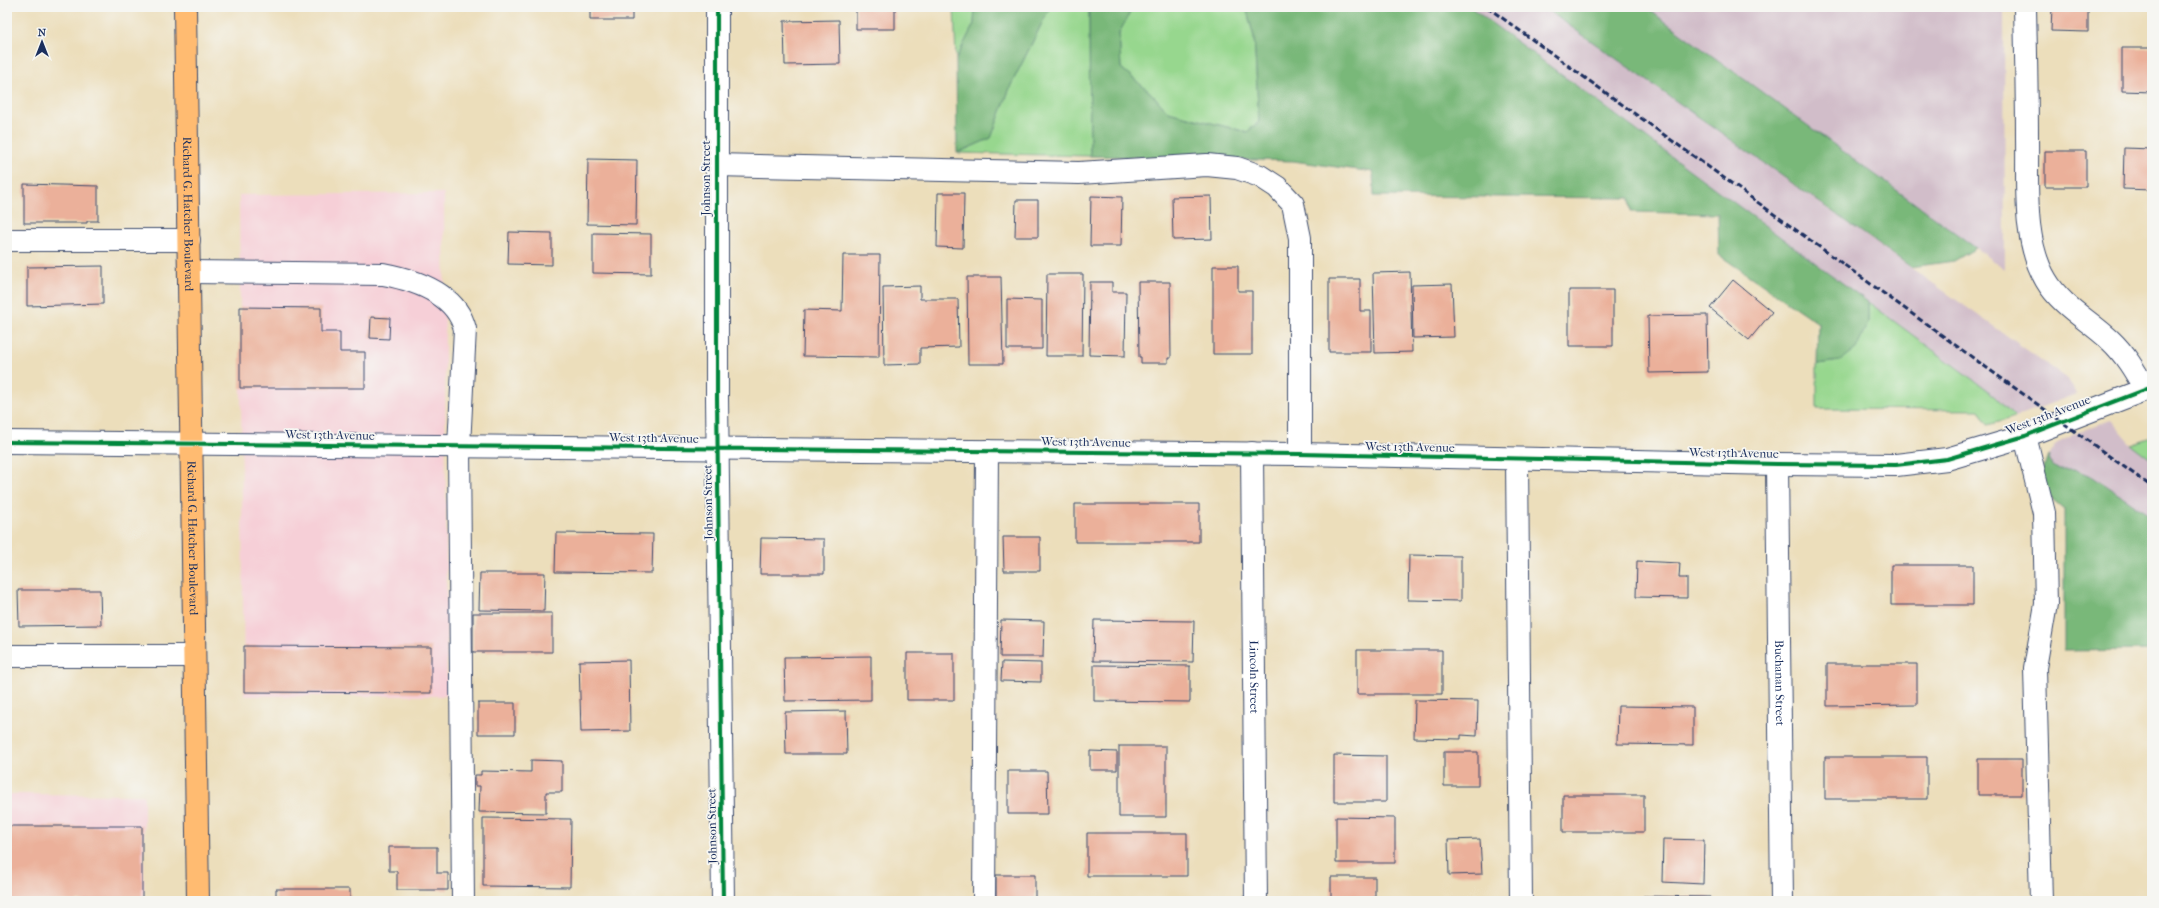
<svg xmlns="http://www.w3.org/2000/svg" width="2159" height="908" font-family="'IM FELL French Canon',serif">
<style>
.built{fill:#f6cfd7}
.industrial{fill:#d1bdc9}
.green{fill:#97d78e;stroke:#598376}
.forest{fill:#79b879;stroke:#4a746c}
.building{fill:#ebb09a}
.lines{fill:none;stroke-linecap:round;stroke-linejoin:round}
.minor-casing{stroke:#3a496c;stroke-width:24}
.major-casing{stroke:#3a496c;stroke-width:24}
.minor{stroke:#fff;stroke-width:22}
.major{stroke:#ffbb71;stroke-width:22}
.rail{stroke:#1b2f5e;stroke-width:3;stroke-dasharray:6 3;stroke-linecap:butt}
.cycleway-casing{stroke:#f6f6f2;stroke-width:6}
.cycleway{stroke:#00873e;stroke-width:4}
.labels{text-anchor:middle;stroke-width:3.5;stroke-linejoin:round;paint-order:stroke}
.street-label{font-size:12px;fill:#1b2f5e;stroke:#f6f6f2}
</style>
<rect width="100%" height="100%" fill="#f6f6f2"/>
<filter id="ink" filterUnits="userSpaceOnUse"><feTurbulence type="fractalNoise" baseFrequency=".025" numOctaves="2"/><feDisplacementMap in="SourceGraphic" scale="8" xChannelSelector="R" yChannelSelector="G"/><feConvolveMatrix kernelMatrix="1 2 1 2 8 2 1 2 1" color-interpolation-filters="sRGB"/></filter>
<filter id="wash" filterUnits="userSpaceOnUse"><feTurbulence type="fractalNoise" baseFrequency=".012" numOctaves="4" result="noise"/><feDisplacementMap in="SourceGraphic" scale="16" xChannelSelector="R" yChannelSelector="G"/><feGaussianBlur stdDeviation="0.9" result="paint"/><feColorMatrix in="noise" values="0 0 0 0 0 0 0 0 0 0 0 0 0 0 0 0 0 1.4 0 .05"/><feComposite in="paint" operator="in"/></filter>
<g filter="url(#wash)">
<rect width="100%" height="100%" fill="#ecdebb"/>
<path class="built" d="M 444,193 L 447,696 L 244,696 L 239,195 Z
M 7,794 L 144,795 L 144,901 L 7,901 Z"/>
<path class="industrial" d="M 1470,7 L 1543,7 L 2068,379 L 2076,394 L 2015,417 L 1995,396 Z
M 1645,7 L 2004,7 L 2005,269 L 1976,248 Z
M 2111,420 L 2131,444 L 2152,460 L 2152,517 L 2093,477 L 2074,469 L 2058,469 L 2052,466 L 2048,456 L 2056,444 L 2087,428 Z"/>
<path class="green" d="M 954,7 L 975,7 L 974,24 L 956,59 Z
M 1050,7 L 1089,7 L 1090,156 L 957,153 L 991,138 L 1011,85 Z
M 1133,7 L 1246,7 L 1254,37 L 1259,122 L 1247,132 L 1168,112 L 1152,94 L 1121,68 L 1119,33 Z
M 1868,302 L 1995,396 L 2015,417 L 1988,425 L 1979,410 L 1817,409 L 1817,364 L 1840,361 L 1868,322 Z
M 2152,437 L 2152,460 L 2131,444 Z"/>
<path class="forest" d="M 975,7 L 1050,7 L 1011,85 L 991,138 L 957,153 L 956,59 L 974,24 Z
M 1089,7 L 1133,7 L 1119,33 L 1121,68 L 1152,94 L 1168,112 L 1247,132 L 1259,122 L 1254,37 L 1246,7 L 1470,7 L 1868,302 L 1868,322 L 1856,349 L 1840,361 L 1817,364 L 1818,323 L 1719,255 L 1718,214 L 1631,212 L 1630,198 L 1374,196 L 1373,172 L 1293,161 L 1090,156 Z
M 1543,7 L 1645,7 L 1976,248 L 1954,261 L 1911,267 Z
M 2048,456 L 2052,466 L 2058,469 L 2074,469 L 2093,477 L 2152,517 L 2152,650 L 2064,651 L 2064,509 L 2041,490 L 2044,467 Z"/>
<g id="blocks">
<path class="building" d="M 590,7 L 632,7 L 632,20 L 590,20 Z
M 856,7 L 895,7 L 895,29 L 856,29 Z
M 2052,7 L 2088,7 L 2088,32 L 2051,31 Z
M 839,20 L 840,64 L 785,65 L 784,21 Z
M 2122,48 L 2152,48 L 2152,92 L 2122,91 Z
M 2124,148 L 2152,149 L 2152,190 L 2123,189 Z
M 2045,151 L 2086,151 L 2086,187 L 2045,187 Z
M 588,159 L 637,160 L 636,225 L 587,224 Z
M 24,184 L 98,186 L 98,221 L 87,221 L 87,223 L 24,223 Z
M 938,193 L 964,193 L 963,248 L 937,247 Z
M 1091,196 L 1122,197 L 1121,246 L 1090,246 Z
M 1211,196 L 1212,239 L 1173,240 L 1172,197 Z
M 1016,200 L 1038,200 L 1038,237 L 1015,237 Z
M 509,232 L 552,233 L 552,265 L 508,264 Z
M 593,233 L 651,234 L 651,274 L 593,273 Z
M 843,255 L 880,255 L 879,357 L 803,356 L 804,310 L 842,311 Z
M 103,266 L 103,304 L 27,306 L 27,267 Z
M 1213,266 L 1238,266 L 1238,291 L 1252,291 L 1252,354 L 1213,354 Z
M 1410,272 L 1412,352 L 1375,353 L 1373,273 Z
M 1047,274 L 1083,274 L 1082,356 L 1046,356 Z
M 967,277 L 1001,277 L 1003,364 L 968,364 Z
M 1329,279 L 1360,279 L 1360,311 L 1371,311 L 1371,352 L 1329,352 Z
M 1733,280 L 1772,312 L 1749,340 L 1710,308 Z
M 1090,282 L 1112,282 L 1112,292 L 1126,292 L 1125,356 L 1089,355 Z
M 1138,282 L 1170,282 L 1171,358 L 1168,358 L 1168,363 L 1141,363 L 1141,357 L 1139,357 Z
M 1452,284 L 1454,337 L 1413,338 L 1412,285 Z
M 920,286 L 920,299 L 958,299 L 959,347 L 920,348 L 920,364 L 884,365 L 883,287 Z
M 1569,290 L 1613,290 L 1613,346 L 1569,346 Z
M 1007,299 L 1042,300 L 1042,349 L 1007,349 Z
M 240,307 L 321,308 L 321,332 L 340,332 L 340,352 L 365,352 L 365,388 L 240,388 Z
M 1707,315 L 1708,372 L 1649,373 L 1648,316 Z
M 371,317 L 390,318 L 389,339 L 370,338 Z
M 1075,504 L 1199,504 L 1199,542 L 1075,542 Z
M 556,533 L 653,534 L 652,573 L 555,572 Z
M 1003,537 L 1040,537 L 1040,571 L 1004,571 Z
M 761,538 L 824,539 L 824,574 L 760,574 Z
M 1409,555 L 1461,556 L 1461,601 L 1408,600 Z
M 1637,561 L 1680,563 L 1679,578 L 1687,578 L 1687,598 L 1636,597 Z
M 1891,565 L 1973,565 L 1973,605 L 1891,605 Z
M 480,573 L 545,573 L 544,611 L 479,610 Z
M 18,590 L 100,590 L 101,625 L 19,626 Z
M 473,613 L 552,613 L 552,652 L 473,652 Z
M 1001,620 L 1044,621 L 1043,657 L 1000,657 Z
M 1094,620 L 1194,621 L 1193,662 L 1093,661 Z
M 244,646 L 431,647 L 431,693 L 244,692 Z
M 1357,650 L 1442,650 L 1442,694 L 1357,694 Z
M 907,653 L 954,653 L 954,700 L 907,700 Z
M 871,656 L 871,700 L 785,701 L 784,657 Z
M 629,660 L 630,731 L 581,732 L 579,661 Z
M 1002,662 L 1041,663 L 1041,682 L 1001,681 Z
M 1827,664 L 1917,664 L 1917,705 L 1827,706 Z
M 1094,665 L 1190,666 L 1190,702 L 1094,701 Z
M 1415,700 L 1478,701 L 1477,736 L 1461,735 L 1461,739 L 1414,738 Z
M 478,703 L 515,703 L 515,734 L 478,734 Z
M 1618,706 L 1693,707 L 1693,745 L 1617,744 Z
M 846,711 L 847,754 L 786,754 L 785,712 Z
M 1119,746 L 1166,746 L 1166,817 L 1119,817 Z
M 1090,751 L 1117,752 L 1117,770 L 1090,770 Z
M 1444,752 L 1478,752 L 1478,786 L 1444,786 Z
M 1334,755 L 1386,756 L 1386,802 L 1334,802 Z
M 1825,757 L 1927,757 L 1927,799 L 1825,799 Z
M 1978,759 L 2022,759 L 2022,795 L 1978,795 Z
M 531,760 L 562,761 L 562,792 L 546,792 L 546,813 L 479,812 L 480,786 L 475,786 L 475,775 L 481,775 L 481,771 L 531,772 Z
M 1008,771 L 1047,771 L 1048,814 L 1008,814 Z
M 1563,795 L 1644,795 L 1644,832 L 1563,832 Z
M 1336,817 L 1395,818 L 1395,863 L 1336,863 Z
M 483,818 L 571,819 L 570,887 L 483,886 Z
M 7,826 L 142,826 L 142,901 L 7,901 Z
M 1087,833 L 1187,833 L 1187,876 L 1087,876 Z
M 1480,839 L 1482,874 L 1449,875 L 1448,840 Z
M 1663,839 L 1704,840 L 1703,884 L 1662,882 Z
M 389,847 L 437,847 L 437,873 L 448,873 L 448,890 L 397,890 L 397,871 L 389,871 Z
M 996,875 L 1035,875 L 1035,901 L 996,901 Z
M 1331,877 L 1375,877 L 1375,901 L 1331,901 Z
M 276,889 L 350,889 L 350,901 L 276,901 Z
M 1643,896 L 1710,897 L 1710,901 L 1643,901 Z"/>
</g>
</g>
<g filter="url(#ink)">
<use href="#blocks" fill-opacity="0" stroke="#3a496c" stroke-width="1"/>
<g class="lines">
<g class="minor-casing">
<g id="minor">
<path d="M 717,7 L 717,398 L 723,901"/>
<path d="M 2025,7 C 2026,51 2027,94 2027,138 C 2028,183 2022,240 2046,280 C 2061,306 2089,320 2110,340 C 2125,354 2135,371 2145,389"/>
<path d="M 716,165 L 1079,173 L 1207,165 L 1237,168 L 1260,176 L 1277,187 L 1293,204 L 1300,238 L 1300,454"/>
<path d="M 7,240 L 189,240"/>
<path d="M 190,272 L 383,274 C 415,280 456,293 465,329 L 459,446 L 463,901"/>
<path d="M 2025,436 L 2044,513 L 2046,604 L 2035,668 L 2041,901"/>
<path d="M 7,442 L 1300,454 L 1777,464 L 1896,465 L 1947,459 L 2025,436 L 2152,387"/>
<path id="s1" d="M 1252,453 L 1256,901"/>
<path d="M 1517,459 L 1521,901"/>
<path id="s2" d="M 1777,464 L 1782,901"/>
<path d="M 7,656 L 194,656"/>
<path d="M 984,901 L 987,451"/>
</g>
</g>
<g class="major-casing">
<g id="major">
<path id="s3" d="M 185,7 L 198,901"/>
</g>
</g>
<use href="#minor" class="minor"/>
<use href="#major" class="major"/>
<path class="rail" d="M 1487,7 L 2152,487"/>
<g class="cycleway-casing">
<path id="cycleway" d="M 717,7 L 717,398 L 723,901
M 7,442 L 1300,454 L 1777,464 L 1896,465 L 1947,459 L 2025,436 L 2152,387"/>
</g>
<use href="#cycleway" class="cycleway"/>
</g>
</g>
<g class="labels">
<g class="street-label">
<text transform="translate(706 178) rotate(-90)" y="4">Johnson Street</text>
<text dy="4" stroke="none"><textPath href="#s3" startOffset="207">Richard G. Hatcher Boulevard</textPath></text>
<text transform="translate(2048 415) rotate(-21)" y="4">West 13th Avenue</text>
<text transform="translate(330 435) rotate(1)" y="4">West 13th Avenue</text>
<text transform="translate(654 438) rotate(1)" y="4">West 13th Avenue</text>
<text transform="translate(1086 442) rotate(1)" y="4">West 13th Avenue</text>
<text transform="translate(1410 447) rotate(1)" y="4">West 13th Avenue</text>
<text transform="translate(1734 453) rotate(1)" y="4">West 13th Avenue</text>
<text transform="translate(708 502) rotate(-91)" y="4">Johnson Street</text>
<text dy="4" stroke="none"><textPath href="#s3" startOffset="531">Richard G. Hatcher Boulevard</textPath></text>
<text dy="4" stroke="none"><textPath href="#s1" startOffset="224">Lincoln Street</textPath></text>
<text dy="4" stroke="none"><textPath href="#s2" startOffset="219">Buchanan Street</textPath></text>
<text transform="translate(712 826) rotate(-91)" y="4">Johnson Street</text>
</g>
</g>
<rect width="2159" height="908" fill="none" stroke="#f6f6f2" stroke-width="24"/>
<g transform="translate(42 42)" stroke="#f6f6f2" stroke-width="3" paint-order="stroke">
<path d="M0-3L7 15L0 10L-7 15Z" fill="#1b2f5e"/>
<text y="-6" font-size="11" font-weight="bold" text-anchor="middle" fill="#1b2f5e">N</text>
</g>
</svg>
